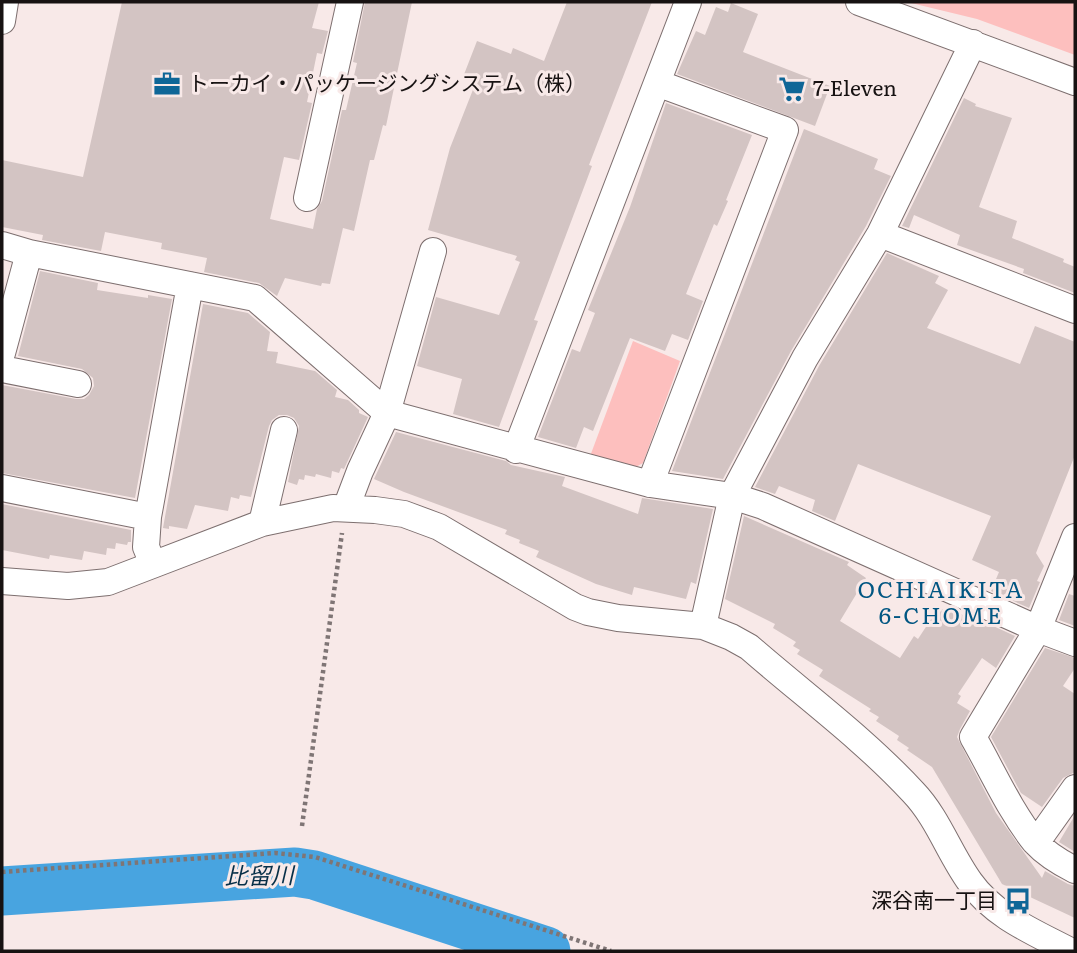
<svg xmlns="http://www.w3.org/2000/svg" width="1077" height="953" font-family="Literata,'Noto Sans JP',serif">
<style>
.green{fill:#fdbfbe}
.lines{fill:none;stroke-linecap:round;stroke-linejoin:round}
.river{stroke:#48a4e0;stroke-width:49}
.building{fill:#d3c4c3}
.minor-casing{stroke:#7d6f6f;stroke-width:28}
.path{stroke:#7f7575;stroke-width:4.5;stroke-dasharray:3.5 3.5;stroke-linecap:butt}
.minor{stroke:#fff;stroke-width:26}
.labels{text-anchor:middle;stroke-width:6;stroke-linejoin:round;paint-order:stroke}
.poi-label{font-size:21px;fill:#171212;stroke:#f8e9e8;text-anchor:start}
.neighbourhood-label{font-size:23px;letter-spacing:2px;fill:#015682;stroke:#f8e9e8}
.water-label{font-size:23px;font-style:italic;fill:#072f48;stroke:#f8e9e8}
</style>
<rect width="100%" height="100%" fill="#f8e9e8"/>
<path class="green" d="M 907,2 L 1075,2 L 1075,55 L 977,19 Z
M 633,341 L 680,361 L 643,463 L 632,469 L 589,459 Z"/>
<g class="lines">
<path class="river" d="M 2,891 L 295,872 L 314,875 L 546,951"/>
</g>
<path class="building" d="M 122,2 L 319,2 L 312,28 L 328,31 L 322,54 L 317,53 L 307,102 L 312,103 L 299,160 L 284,157 L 270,219 L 313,229 L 317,209 L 322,201 L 342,110 L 346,110 L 357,63 L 353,62 L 365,2 L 412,2 L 386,126 L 383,125 L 374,160 L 370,160 L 354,231 L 343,228 L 330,284 L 322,283 L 321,286 L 285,278 L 277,296 L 259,283 L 204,272 L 207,258 L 161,249 L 162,243 L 105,232 L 101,251 L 42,240 L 43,235 L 2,227 L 2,160 L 83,177 Z
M 567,2 L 652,2 L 589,165 L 592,166 L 534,320 L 538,321 L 499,427 L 453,414 L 462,379 L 417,366 L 436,297 L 499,315 L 520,262 L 515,260 L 517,256 L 428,230 L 450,148 L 476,82 L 463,77 L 477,41 L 511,54 L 513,48 L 544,61 Z
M 731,3 L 758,14 L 743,52 L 830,86 L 815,126 L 677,74 L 696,31 L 705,35 L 716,7 L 728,12 Z
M 964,98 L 976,104 L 975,106 L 1012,118 L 979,207 L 1017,221 L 1012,238 L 1064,259 L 1063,262 L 1075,267 L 1075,293 L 1023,273 L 1024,269 L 957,245 L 960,235 L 914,215 L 909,228 L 902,226 Z
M 666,103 L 752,135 L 726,200 L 728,201 L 717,226 L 714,224 L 686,294 L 703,301 L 688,340 L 672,334 L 665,351 L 630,338 L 593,431 L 584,427 L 576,448 L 538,437 L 572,349 L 580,352 L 595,313 L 588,310 L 630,207 Z
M 804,129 L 878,159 L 874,169 L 891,176 L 866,226 L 791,351 L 723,479 L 672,471 Z
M 887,253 L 939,276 L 935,283 L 948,290 L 927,328 L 1020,364 L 1035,326 L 1075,342 L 1075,455 L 1036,553 L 1044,566 L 1037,581 L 1040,582 L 1029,608 L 991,591 L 999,572 L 972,560 L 991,516 L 858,464 L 835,521 L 812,511 L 815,500 L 779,486 L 775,494 L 755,487 L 819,366 Z
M 40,271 L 98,283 L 97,290 L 148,298 L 148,295 L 172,299 L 135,498 L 2,473 L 2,385 L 76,399 L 84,399 L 89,395 L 94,386 L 93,378 L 82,369 L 18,356 Z
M 203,304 L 248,313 L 270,332 L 267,351 L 278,352 L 276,363 L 315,371 L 337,390 L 335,397 L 348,400 L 359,410 L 359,413 L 368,417 L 344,469 L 341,468 L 339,473 L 332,471 L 331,478 L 316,474 L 315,477 L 305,475 L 304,480 L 299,479 L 297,485 L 288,482 L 299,426 L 294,418 L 287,415 L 279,415 L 272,420 L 269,426 L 251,497 L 240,495 L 239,499 L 231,497 L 228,511 L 195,505 L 187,529 L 169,526 L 169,529 L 163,528 Z
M 396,432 L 506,461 L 511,465 L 565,477 L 562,486 L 638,514 L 642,498 L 713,509 L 696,584 L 691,582 L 686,599 L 634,587 L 632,595 L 596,584 L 536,557 L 539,551 L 519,543 L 520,540 L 505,534 L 507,530 L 404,492 L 374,479 Z
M 2,504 L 131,530 L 131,542 L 128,542 L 127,545 L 116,543 L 115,549 L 107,548 L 106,555 L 84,551 L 82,560 L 50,555 L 49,559 L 2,550 Z
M 744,516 L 849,562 L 847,565 L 866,578 L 840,621 L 900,658 L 914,636 L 918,639 L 939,607 L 945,611 L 948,606 L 976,623 L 978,619 L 1015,636 L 996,668 L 982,658 L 958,694 L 961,696 L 957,703 L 970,711 L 960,729 L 957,737 L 996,813 L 1042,878 L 1045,871 L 1068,884 L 1075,886 L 1075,918 L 1002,884 L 932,767 L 907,750 L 909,748 L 897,740 L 899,736 L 876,721 L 879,717 L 869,711 L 871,709 L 819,676 L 823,670 L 797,654 L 800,650 L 793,646 L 796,642 L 773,628 L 775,624 L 725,599 Z
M 1069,594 L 1075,596 L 1075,626 L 1059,620 Z
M 1045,648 L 1075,658 L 1075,668 L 1063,686 L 1075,694 L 1075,772 L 1063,778 L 1042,807 L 1021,793 L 991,737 Z
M 1075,815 L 1075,852 L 1059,842 Z"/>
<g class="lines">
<g class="minor-casing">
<path id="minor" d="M 859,2 L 1075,82
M 2,21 L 5,2
M 307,198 L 350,2
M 880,234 L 1075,310
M 2,245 L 29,253 L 255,298 L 387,413 L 650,484 L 732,496 L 763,506 L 1038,629 L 1075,643
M 2,353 L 29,253
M 2,369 L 78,384
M 516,450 L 688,2
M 650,484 L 785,130 L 657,83
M 2,488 L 148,517
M 346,508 L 360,471 L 387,413 L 433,251
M 262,523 L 284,430
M 1075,537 L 1038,629 L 973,737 C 993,772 1010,811 1035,842 C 1046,854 1061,863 1075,870
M 153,564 L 146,547 L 148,517 L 190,285
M 2,581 L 68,586 L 108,582 L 262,523 L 333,508 L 375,510 L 404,514 L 439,527 L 575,607 L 588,612 L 618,618 L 703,626 L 731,637 L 749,647 C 804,695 863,738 913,792 C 938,818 949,853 970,882 C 994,916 1034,932 1070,951
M 703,626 L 732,496 L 805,358 L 880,234 L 973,43
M 1036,843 L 1075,788"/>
</g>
<path class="path" d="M 302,826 L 342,533
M 2,872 L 275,853 L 315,857 L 611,951"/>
<use href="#minor" class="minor"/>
</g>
<defs>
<g id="office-bare" transform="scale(2.1)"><path d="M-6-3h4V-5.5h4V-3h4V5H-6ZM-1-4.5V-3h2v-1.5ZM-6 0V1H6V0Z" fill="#0f6697" stroke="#f8e9e8" stroke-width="2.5" paint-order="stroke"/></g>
<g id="supermarket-bare" transform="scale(2.1)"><path d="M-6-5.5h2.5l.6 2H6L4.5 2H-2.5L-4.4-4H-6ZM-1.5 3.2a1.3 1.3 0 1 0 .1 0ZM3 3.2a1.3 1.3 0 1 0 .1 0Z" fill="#0f6697" stroke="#f8e9e8" stroke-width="2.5" paint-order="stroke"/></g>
<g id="bus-bare" transform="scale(2.1)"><path d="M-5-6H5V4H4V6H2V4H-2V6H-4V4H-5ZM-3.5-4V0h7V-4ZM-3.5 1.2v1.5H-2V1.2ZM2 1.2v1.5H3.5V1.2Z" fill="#0f6697" stroke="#f8e9e8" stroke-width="2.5" paint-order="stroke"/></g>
</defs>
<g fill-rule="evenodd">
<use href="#office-bare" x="167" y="84"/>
<use href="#supermarket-bare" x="792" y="89"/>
<use href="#bus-bare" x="1018" y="901"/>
</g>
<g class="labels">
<g class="poi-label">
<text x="188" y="91">トーカイ・パッケージングシステム（株）</text>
<text x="813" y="96">7-Eleven</text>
<text x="997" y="908" text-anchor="end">深谷南一丁目</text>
</g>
<g class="neighbourhood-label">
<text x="941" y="598">OCHIAIKITA<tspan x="941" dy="26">6-CHOME</tspan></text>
</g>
<g class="water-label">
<text transform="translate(259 876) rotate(-1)" y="8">比留川</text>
</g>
</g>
<rect width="1077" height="953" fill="none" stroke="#171212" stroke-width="7"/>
</svg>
